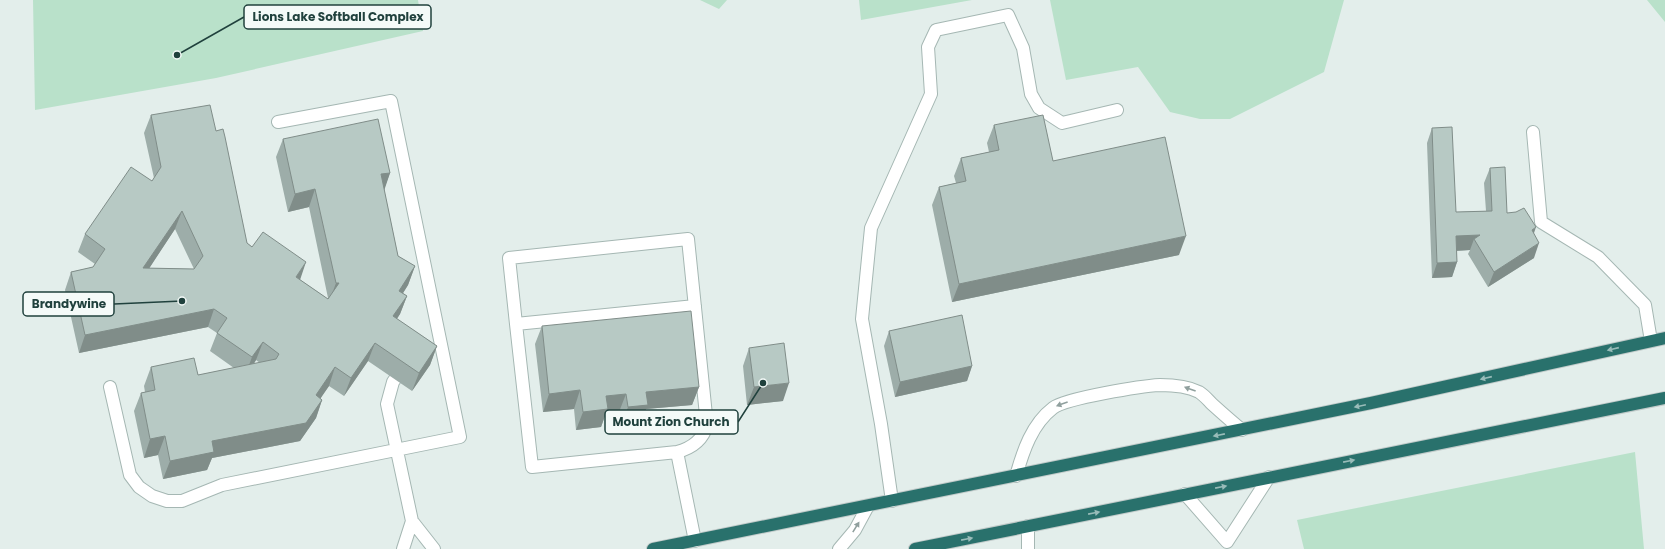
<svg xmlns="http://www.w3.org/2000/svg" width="1665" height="549" font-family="Poppins,sans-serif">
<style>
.green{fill:#b9e1ca}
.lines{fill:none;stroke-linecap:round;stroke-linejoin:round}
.minor-casing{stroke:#a5b7b3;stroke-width:14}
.highway-casing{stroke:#c1cac9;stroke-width:14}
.minor{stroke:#fff;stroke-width:12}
.highway{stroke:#29716c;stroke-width:12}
.wall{fill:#9dada9;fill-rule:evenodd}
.shaded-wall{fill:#808d89}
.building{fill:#b7c9c4;stroke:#808d89;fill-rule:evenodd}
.oneway{fill:#99bcb9}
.oneway2{fill:#90a09e}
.leader{fill:none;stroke:#20413d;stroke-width:1.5}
.callout-dot{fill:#20413d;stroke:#f4faf8;stroke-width:1.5}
.callout{fill:#f4faf8;stroke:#20413d;stroke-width:1.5}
.callout-label{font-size:12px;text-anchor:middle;font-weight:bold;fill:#20413d}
</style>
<rect width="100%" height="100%" fill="#e3eeeb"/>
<path class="green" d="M 33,0 L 418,0 L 423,31 L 216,78 L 35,110 Z
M 700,0 L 727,0 L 719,9 Z
M 859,0 L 972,0 L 861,20 Z
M 1050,0 L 1344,0 L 1324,72 L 1230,119 L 1200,119 L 1170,112 L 1138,67 L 1066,80 Z
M 1647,0 L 1665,0 L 1665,22 Z
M 1635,452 L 1644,549 L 1304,549 L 1297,520 Z"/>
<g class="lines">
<g class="minor-casing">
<path id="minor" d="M 1533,132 L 1541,222 L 1598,257 L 1645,305 L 1651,341
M 695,306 L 516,324 L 509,258 L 688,239 L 707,425 C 703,440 692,448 677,452 L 695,541
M 516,324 L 532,467 L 677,452
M 404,366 L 393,382 L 387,404 L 412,521
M 110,387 L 130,475 L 139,487 L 152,496 L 167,501 L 182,501 L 222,485 L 460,437 L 391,101 L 278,122
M 1016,476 C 1023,451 1032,424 1053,408 C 1066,398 1142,386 1160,385 C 1173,385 1187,386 1199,392 C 1204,395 1208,400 1212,404 C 1222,413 1232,422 1242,430
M 1185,494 L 1227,542 L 1269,477
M 892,501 L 881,424 L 862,319 L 871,228 L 931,94 L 928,47 L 936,30 L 1008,15 L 1023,48 L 1031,94 L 1039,108 L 1062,123 L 1117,110
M 403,549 L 412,521 L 434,549
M 839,549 L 855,530 L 868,506 L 865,507
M 1028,549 L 1028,526"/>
</g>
<g class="highway-casing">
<path id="highway" d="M 653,549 L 1371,403 L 1665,338
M 915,549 L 1665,398"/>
</g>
<use href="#minor" class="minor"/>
<use href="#highway" class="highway"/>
</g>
<path class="wall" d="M 151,115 L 216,131 L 247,243 L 328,299 L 328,298 L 309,207 L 288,212 L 276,157 L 283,139 L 390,173 L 384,189 L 398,256 L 415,266 L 408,285 L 403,293 L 407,296 L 400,314 L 397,319 L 437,346 L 430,365 L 412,391 L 368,361 L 344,396 L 329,386 L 320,398 L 322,400 L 316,418 L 300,441 L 212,458 L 207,470 L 163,479 L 158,455 L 144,458 L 134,411 L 141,393 L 145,392 L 144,386 L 151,367 L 198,375 L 234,368 L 210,351 L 217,333 L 208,327 L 79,353 L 65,290 L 71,272 L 93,267 L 95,264 L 78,252 L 85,234 L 152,181 L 154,178 L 144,133 ZM 175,229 L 194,269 L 149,268 ZM 256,360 L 260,363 L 254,364 Z
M 994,125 L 1053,161 L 1179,255 L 952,302 L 932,205 L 939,187 L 956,183 L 954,176 L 961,158 L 989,152 L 987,143 Z
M 1432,128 L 1456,212 L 1486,211 L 1484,183 L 1490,168 L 1507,213 L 1534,234 L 1534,258 L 1488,287 L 1468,254 L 1470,250 L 1457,251 L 1457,262 L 1452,277 L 1432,278 L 1427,143 Z
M 542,326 L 699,387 L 692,405 L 646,409 L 641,423 L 621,426 L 619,412 L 606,413 L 601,427 L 576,430 L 574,409 L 543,412 L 535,344 Z
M 889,331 L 972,366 L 967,381 L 895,397 L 884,346 Z
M 749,348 L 783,401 L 747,405 L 743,366 Z"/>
<path class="shaded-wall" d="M 390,173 L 384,191 L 381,174 Z
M 315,189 L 309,207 L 288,212 L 295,194 Z
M 182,211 L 175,229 L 137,287 L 143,268 Z
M 1536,227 L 1531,242 L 1532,230 Z
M 1480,235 L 1474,239 L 1470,250 L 1451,251 L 1456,236 Z
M 1186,236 L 1179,255 L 952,302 L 959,284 Z
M 1539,243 L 1534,258 L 1488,287 L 1494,272 Z
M 306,262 L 300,280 L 296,277 Z
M 1457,262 L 1452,277 L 1432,278 L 1437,263 Z
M 415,266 L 408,285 L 393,309 L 399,291 Z
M 336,283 L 339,283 L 329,302 Z
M 407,296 L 400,314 L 386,334 L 393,316 Z
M 214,309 L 208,327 L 79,353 L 85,335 Z
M 263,342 L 256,360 L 245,376 L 252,357 Z
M 375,343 L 368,361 L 344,396 L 351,378 Z
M 437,346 L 430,365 L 412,391 L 419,373 Z
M 972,366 L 967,381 L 895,397 L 900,382 Z
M 335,367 L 329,386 L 310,414 L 316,395 Z
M 789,383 L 783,401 L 747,405 L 754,387 Z
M 699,387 L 692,405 L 646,409 L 641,423 L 621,426 L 628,407 L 646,392 Z
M 580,390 L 574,409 L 543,412 L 549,394 Z
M 626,394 L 619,412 L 606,413 L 601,427 L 576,430 L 583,412 L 606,396 Z
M 322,400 L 316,418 L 300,441 L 212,458 L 207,470 L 163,479 L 170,461 L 212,441 Z
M 165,436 L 158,455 L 144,458 L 150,439 Z"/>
<path class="building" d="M 210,105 L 216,131 L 223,129 L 225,137 L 247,243 L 252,247 L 263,232 L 306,262 L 296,277 L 328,299 L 339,283 L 336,283 L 315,189 L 295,194 L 283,139 L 378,119 L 390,173 L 381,174 L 398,256 L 415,266 L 399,291 L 407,296 L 393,316 L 437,346 L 419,373 L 375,343 L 351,378 L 335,367 L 316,395 L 322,400 L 306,423 L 212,441 L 214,452 L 170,461 L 165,436 L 150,439 L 141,393 L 155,390 L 151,367 L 194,358 L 198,375 L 276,359 L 279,354 L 263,342 L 252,357 L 217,333 L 227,318 L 214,309 L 85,335 L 71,272 L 93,267 L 105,249 L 85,234 L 131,167 L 152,181 L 161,167 L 151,115 ZM 182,211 L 203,256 L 194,269 L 143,268 Z
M 1043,115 L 1053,161 L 1165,137 L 1186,236 L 959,284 L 939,187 L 966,181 L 961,158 L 999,150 L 994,125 Z
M 1452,127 L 1456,212 L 1492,211 L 1490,168 L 1505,167 L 1507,213 L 1516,212 L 1524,208 L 1536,227 L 1532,230 L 1539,243 L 1494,272 L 1474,239 L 1480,235 L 1456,236 L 1457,262 L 1437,263 L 1432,128 Z
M 691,311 L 699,387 L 646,392 L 648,405 L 628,407 L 626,394 L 606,396 L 608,409 L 583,412 L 580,390 L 549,394 L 542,326 Z
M 962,315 L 972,366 L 900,382 L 889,331 Z
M 784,343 L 789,383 L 754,387 L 749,348 Z"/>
<defs><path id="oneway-solid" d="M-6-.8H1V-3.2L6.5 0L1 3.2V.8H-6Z"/></defs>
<g class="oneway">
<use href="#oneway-solid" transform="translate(1613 349) rotate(167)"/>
<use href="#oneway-solid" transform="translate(1486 378) rotate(167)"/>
<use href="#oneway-solid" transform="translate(1360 406) rotate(168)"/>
<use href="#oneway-solid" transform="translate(1219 435) rotate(169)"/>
<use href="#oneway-solid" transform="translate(1349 461) rotate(-11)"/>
<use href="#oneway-solid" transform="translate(1221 487) rotate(-11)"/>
<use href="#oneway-solid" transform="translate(1094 513) rotate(-11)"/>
<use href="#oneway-solid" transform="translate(967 539) rotate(-11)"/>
</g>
<g class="oneway2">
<use href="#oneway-solid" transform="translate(1190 389) rotate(-160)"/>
<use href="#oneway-solid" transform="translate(1062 404) rotate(160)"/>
<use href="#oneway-solid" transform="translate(856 527) rotate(-58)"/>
</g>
<path class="leader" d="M177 55L244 17M182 301L114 304M763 383L738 422"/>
<g class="callout-dot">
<circle cx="177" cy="55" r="4"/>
<circle cx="182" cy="301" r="4"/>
<circle cx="763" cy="383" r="4"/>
</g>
<g class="callout">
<rect x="244" y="5" width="187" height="24" rx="4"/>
<rect x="23" y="292" width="91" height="24" rx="4"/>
<rect x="605" y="410" width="133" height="24" rx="4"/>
</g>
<g class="callout-label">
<text x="338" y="21">Lions Lake Softball Complex</text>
<text x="69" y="308">Brandywine</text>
<text x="671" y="426">Mount Zion Church</text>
</g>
</svg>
